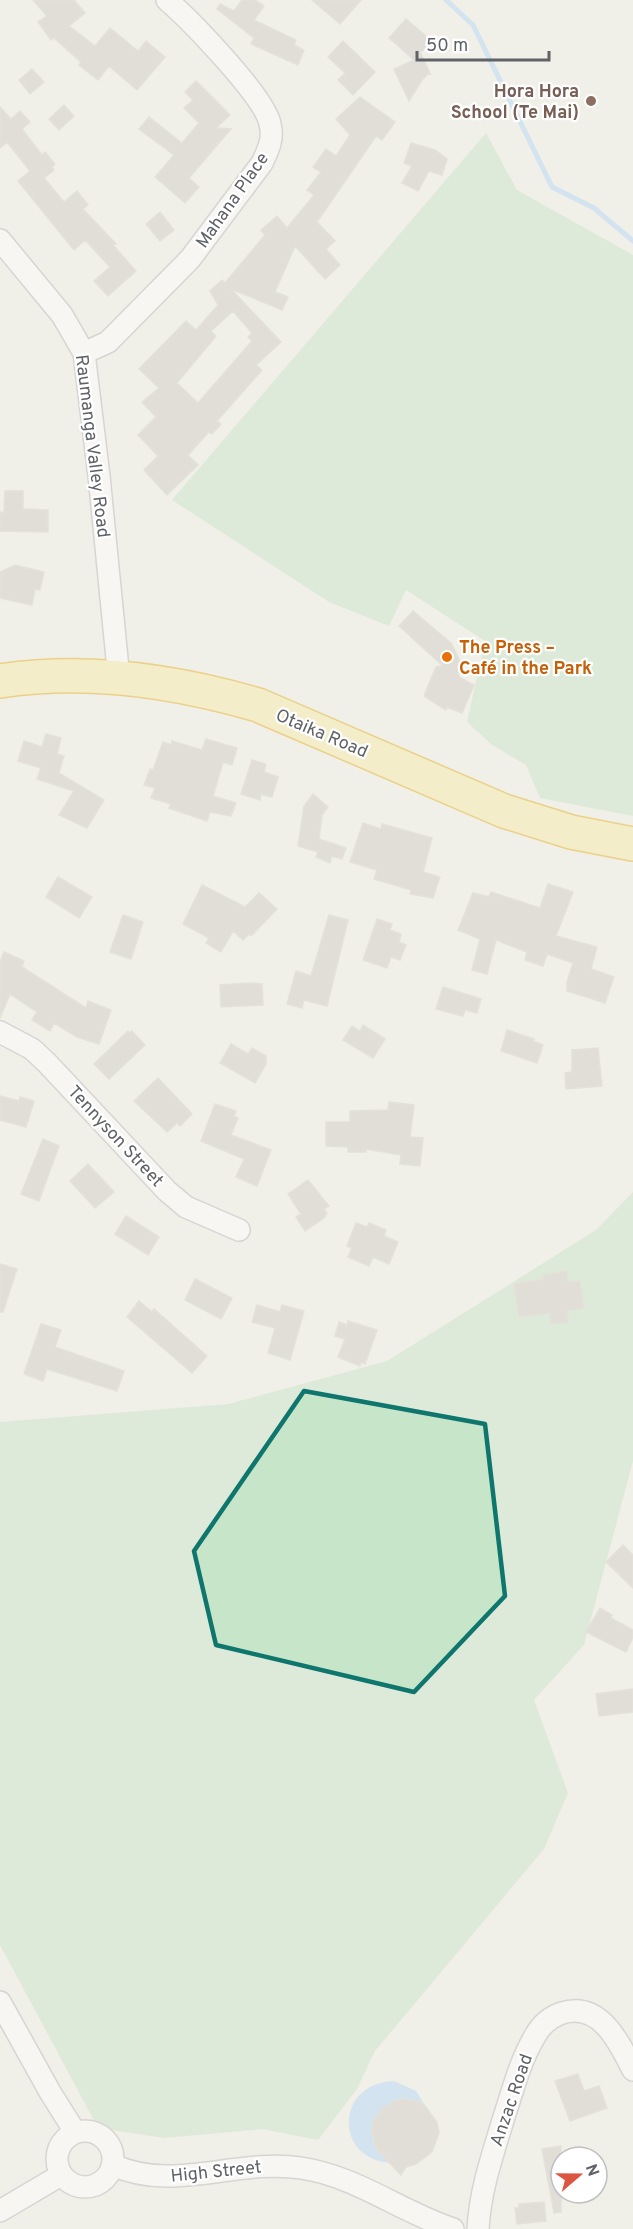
<svg xmlns="http://www.w3.org/2000/svg" width="633" height="2229" font-family="Overpass,sans-serif">
<style>
.green{fill:#c7e5c8}
.water{fill:#b0d6f8}
.lines{fill:none;stroke-linecap:round;stroke-linejoin:round}
.stream{stroke:#b0d6f8;stroke-width:5}
.building{fill:#cccac4;stroke:#d4d1c7;stroke-width:1.5;fill-rule:evenodd}
.minor-casing{stroke:#b5b7bb;stroke-width:24}
.trunk-casing{stroke:#e5ac13;stroke-width:36}
.minor{stroke:#fff;stroke-width:21}
.trunk{stroke:#f7eaa7;stroke-width:33}
.marked{fill:none;stroke:#0f766e;stroke-width:4.5;stroke-linejoin:round}
.education-dot{fill:#8d6e63;stroke:#fff;stroke-width:2}
.food-dot{fill:#e8710a;stroke:#fff;stroke-width:2}
.labels{text-anchor:middle;stroke-width:4.5;stroke-linejoin:round;paint-order:stroke}
.education-label{font-size:18px;font-weight:bold;fill:#785e54;stroke:#fff;text-anchor:end}
.street-label{font-size:18px;fill:#5f6267;stroke:#fff}
.food-label{font-size:18px;font-weight:bold;fill:#c56008;stroke:#fff;text-anchor:start}
</style>
<rect width="100%" height="100%" fill="#f0efe8"/>
<path class="green" d="M 486,133 L 517,190 L 633,255 L 633,816 L 540,798 L 526,765 L 492,745 L 467,722 L 485,641 L 406,590 L 389,626 L 329,602 L 172,500 Z
M 633,1192 L 633,1461 L 584,1645 L 534,1700 L 568,1793 L 544,1849 L 375,2051 L 357,2089 L 318,2140 L 263,2129 L 164,2138 L 98,2128 L 0,1945 L 0,1422 L 228,1404 L 387,1361 L 596,1230 Z"/>
<path class="water" d="M 394,2081 L 416,2091 L 429,2112 L 392,2163 C 334,2161 334,2083 394,2081 Z"/>
<g class="lines">
<path class="stream" d="M 446,0 L 473,25 L 552,187 L 594,208 L 633,241"/>
</g>
<path class="building" d="M 33,0 L 74,0 L 85,13 L 69,26 L 95,46 L 110,28 L 138,51 L 146,41 L 165,57 L 137,90 L 109,66 L 98,80 L 79,65 L 81,62 L 54,38 L 51,40 L 38,22 L 47,16 Z
M 242,0 L 255,0 L 264,6 L 254,20 L 296,40 L 294,45 L 304,50 L 298,65 L 251,44 L 254,38 L 217,9 L 220,4 L 234,11 Z
M 312,0 L 361,0 L 340,24 Z
M 406,19 L 434,43 L 420,52 L 431,75 L 429,73 L 422,80 L 409,101 L 394,69 L 414,60 L 389,38 Z
M 343,41 L 375,72 L 353,95 L 338,80 L 345,73 L 328,57 Z
M 32,69 L 44,82 L 30,94 L 19,80 Z
M 196,81 L 230,115 L 216,128 L 231,129 L 189,178 L 199,187 L 185,203 L 155,177 L 174,155 L 139,129 L 149,117 L 182,143 L 199,123 L 184,108 L 193,100 L 185,92 Z
M 360,97 L 395,122 L 382,140 L 376,136 L 317,222 L 335,241 L 326,249 L 340,265 L 325,279 L 295,246 L 275,292 L 288,297 L 282,310 L 231,289 L 281,342 L 256,365 L 262,370 L 217,421 L 221,424 L 212,434 L 209,432 L 188,455 L 198,465 L 167,495 L 144,470 L 158,456 L 138,435 L 156,417 L 142,402 L 159,388 L 139,369 L 186,321 L 196,330 L 218,305 L 210,291 L 222,280 L 225,283 L 265,235 L 261,230 L 277,216 L 287,228 L 314,195 L 307,190 L 321,172 L 313,167 L 326,149 L 336,156 L 350,135 L 336,119 ZM 233,311 L 252,333 L 248,337 L 252,341 L 198,403 L 177,383 L 216,336 L 211,331 Z
M 64,105 L 74,116 L 59,130 L 49,119 Z
M 0,107 L 11,119 L 20,111 L 30,122 L 22,129 L 42,155 L 45,152 L 55,164 L 52,167 L 54,170 L 44,178 L 64,202 L 77,191 L 88,205 L 83,209 L 116,244 L 113,245 L 136,271 L 108,296 L 94,281 L 110,267 L 85,240 L 74,250 L 18,181 L 30,171 L 7,142 L 0,148 Z
M 411,143 L 435,150 L 447,159 L 442,175 L 429,171 L 418,191 L 402,183 L 412,166 L 404,163 Z
M 160,212 L 174,230 L 160,241 L 146,224 Z
M 5,491 L 23,491 L 23,509 L 48,510 L 48,532 L 0,531 L 0,512 L 4,513 Z
M 15,565 L 44,572 L 40,590 L 35,589 L 32,605 L 0,598 L 0,572 Z
M 413,611 L 451,643 L 459,659 L 459,677 L 474,685 L 462,713 L 447,707 L 446,710 L 424,696 L 436,667 L 443,666 L 399,626 Z
M 46,734 L 61,738 L 57,754 L 64,756 L 59,773 L 104,800 L 87,828 L 59,815 L 74,791 L 37,779 L 41,768 L 18,761 L 24,741 L 42,747 Z
M 206,739 L 237,748 L 232,765 L 223,762 L 213,796 L 236,803 L 231,816 L 210,812 L 207,821 L 169,808 L 171,804 L 151,798 L 155,788 L 144,785 L 150,769 L 153,770 L 163,742 L 171,745 L 172,741 L 202,750 Z
M 252,760 L 266,764 L 264,772 L 278,777 L 272,797 L 261,794 L 260,800 L 241,794 Z
M 313,794 L 328,807 L 322,815 L 319,839 L 346,848 L 342,859 L 332,856 L 330,863 L 316,857 L 318,852 L 298,846 L 304,806 Z
M 363,823 L 381,829 L 382,824 L 432,838 L 423,872 L 440,877 L 433,898 L 410,894 L 411,890 L 374,879 L 377,870 L 350,862 Z
M 58,877 L 92,897 L 79,918 L 46,897 Z
M 548,884 L 573,892 L 556,936 L 597,947 L 591,969 L 614,977 L 605,1003 L 567,991 L 567,982 L 573,963 L 547,954 L 543,966 L 525,960 L 527,952 L 496,940 L 487,974 L 472,970 L 480,939 L 458,930 L 473,893 L 489,897 L 491,892 L 540,908 Z
M 202,885 L 245,907 L 259,893 L 277,909 L 251,936 L 249,934 L 243,940 L 233,931 L 221,952 L 206,943 L 209,938 L 183,924 Z
M 123,915 L 143,922 L 131,959 L 110,952 Z
M 329,915 L 348,920 L 327,1006 L 304,1000 L 302,1008 L 287,1004 L 296,971 L 311,976 Z
M 377,919 L 392,924 L 390,930 L 401,934 L 399,942 L 406,945 L 400,960 L 391,957 L 387,968 L 363,960 Z
M 4,952 L 24,961 L 22,967 L 86,1008 L 88,1001 L 111,1010 L 99,1044 L 77,1037 L 54,1023 L 50,1031 L 32,1020 L 37,1012 L 10,994 L 0,1018 L 0,962 Z
M 250,983 L 262,984 L 263,1005 L 221,1007 L 220,985 Z
M 443,987 L 481,999 L 477,1013 L 465,1010 L 463,1016 L 436,1009 Z
M 363,1025 L 385,1039 L 373,1058 L 343,1040 L 352,1026 L 360,1031 Z
M 507,1030 L 534,1039 L 533,1041 L 543,1045 L 537,1063 L 501,1051 Z
M 128,1031 L 129,1033 L 132,1031 L 145,1045 L 109,1079 L 94,1064 Z
M 231,1044 L 248,1054 L 252,1048 L 266,1056 L 266,1064 L 255,1083 L 220,1063 Z
M 598,1048 L 602,1086 L 566,1089 L 565,1073 L 572,1072 L 572,1050 Z
M 158,1078 L 192,1114 L 180,1126 L 177,1123 L 167,1132 L 134,1101 Z
M 0,1096 L 19,1101 L 20,1097 L 34,1101 L 26,1127 L 0,1120 Z
M 389,1102 L 414,1105 L 410,1137 L 423,1138 L 420,1166 L 400,1164 L 401,1155 L 366,1149 L 366,1152 L 348,1152 L 348,1147 L 326,1146 L 326,1122 L 350,1122 L 350,1111 L 388,1110 Z
M 215,1104 L 236,1111 L 234,1116 L 238,1118 L 231,1135 L 271,1150 L 257,1186 L 236,1177 L 244,1159 L 201,1141 Z
M 43,1139 L 59,1146 L 39,1201 L 21,1194 Z
M 88,1164 L 114,1192 L 95,1208 L 70,1181 Z
M 308,1180 L 329,1206 L 324,1209 L 327,1213 L 324,1218 L 305,1231 L 296,1217 L 301,1214 L 288,1194 Z
M 126,1216 L 159,1237 L 148,1255 L 115,1234 Z
M 356,1223 L 367,1227 L 369,1223 L 386,1230 L 384,1236 L 398,1242 L 389,1264 L 373,1257 L 369,1266 L 348,1257 L 352,1248 L 347,1246 Z
M 0,1264 L 17,1269 L 3,1312 L 0,1312 Z
M 567,1271 L 568,1282 L 580,1281 L 584,1308 L 567,1311 L 569,1322 L 551,1324 L 549,1313 L 519,1317 L 514,1284 L 543,1279 L 543,1275 Z
M 195,1279 L 232,1298 L 221,1319 L 185,1300 Z
M 139,1301 L 152,1312 L 154,1309 L 207,1356 L 192,1373 L 127,1317 Z
M 257,1305 L 280,1312 L 282,1305 L 304,1311 L 290,1360 L 268,1353 L 275,1328 L 252,1322 Z
M 348,1321 L 377,1330 L 365,1364 L 361,1362 L 360,1366 L 338,1357 L 345,1339 L 335,1336 L 339,1322 L 347,1325 Z
M 41,1324 L 61,1330 L 55,1347 L 124,1371 L 117,1391 L 47,1369 L 43,1381 L 24,1374 Z
M 623,1545 L 633,1555 L 633,1588 L 606,1562 Z
M 600,1608 L 612,1615 L 611,1618 L 633,1630 L 633,1637 L 626,1652 L 586,1632 Z
M 633,1689 L 633,1712 L 599,1716 L 596,1694 Z
M 578,2074 L 584,2091 L 599,2086 L 607,2108 L 570,2121 L 555,2081 Z
M 400,2099 L 418,2101 L 425,2106 L 437,2122 L 439,2133 L 432,2152 L 416,2164 L 406,2167 L 401,2175 L 376,2149 L 372,2132 L 373,2123 L 382,2108 Z
M 561,2146 L 561,2212 L 554,2213 L 542,2149 Z
M 544,2202 L 546,2221 L 517,2224 L 515,2208 L 519,2208 L 519,2204 Z"/>
<g class="lines">
<g class="minor-casing">
<path id="minor" d="M 0,240 L 62,315 L 84,353 L 99,476 L 119,679
M 84,353 L 108,342 L 190,259 L 262,163 C 268,150 274,139 270,124 C 265,97 190,20 167,0
M 0,1032 L 32,1049 L 47,1063 L 167,1191 L 186,1207 L 239,1230
M 0,2002 L 50,2092 L 75,2132
M57 2159a28 28 0 1 1 56 0a28 28 0 1 1-56 0Z
M 113,2165 C 174,2193 237,2158 301,2168 C 356,2176 401,2212 453,2229
M 0,2211 L 61,2175
M 478,2229 C 480,2190 493,2154 504,2117 C 513,2090 520,2061 535,2036 C 541,2025 550,2017 562,2013 C 600,2001 619,2042 633,2070"/>
</g>
<g class="trunk-casing">
<path id="trunk" d="M 0,681 C 85,668 176,681 258,705 L 504,811 L 571,832 L 633,844"/>
</g>
<use href="#minor" class="minor"/>
<use href="#trunk" class="trunk"/>
</g>
<path d="M0 0H633V2229H0ZM 304,1391 L 485,1424 L 505,1596 L 414,1692 L 216,1645 L 194,1551 Z" fill="#f0efe8" fill-opacity=".55" fill-rule="evenodd"/>
<path class="marked" d="M 304,1391 L 485,1424 L 505,1596 L 414,1692 L 216,1645 L 194,1551 Z"/>
<circle class="education-dot" cx="591" cy="101" r="6"/>
<circle class="food-dot" cx="447" cy="657" r="6"/>
<g class="labels">
<g class="education-label">
<text x="579" y="97">Hora Hora<tspan x="579" dy="21">School (Te Mai)</tspan></text>
</g>
<g class="street-label">
<text transform="translate(232 200) rotate(-55)" y="6">Mahana Place</text>
<text transform="translate(93 446) rotate(83)" y="6">Raumanga Valley Road</text>
<text transform="translate(322 733) rotate(23)" y="6">Otaika Road</text>
<text transform="translate(116 1136) rotate(47)" y="6">Tennyson Street</text>
<text transform="translate(511 2100) rotate(-71)" y="6">Anzac Road</text>
<text transform="translate(216 2171) rotate(-6)" y="6">High Street</text>
</g>
<g class="food-label">
<text x="459" y="653">The Press –<tspan x="459" dy="21">Café in the Park</tspan></text>
</g>
</g>
<g transform="translate(579 2175) rotate(70)"><circle r="28" fill="#ffffff" stroke="#bfc0c2" stroke-width="1.5"/>
<path d="M0-4.5L10 22L0 15L-10 22Z" fill="#dc5442"/>
<text y="-9" font-size="16" font-weight="bold" text-anchor="middle" fill="#5f6267">N</text>
</g>
<path d="M417 51v9h132v-9" fill="none" stroke="#5f6267" stroke-width="3"/>
<text x="426" y="51" font-size="18" fill="#5f6267" stroke="#ffffff" stroke-width="4.5" paint-order="stroke">50 m</text>
</svg>
